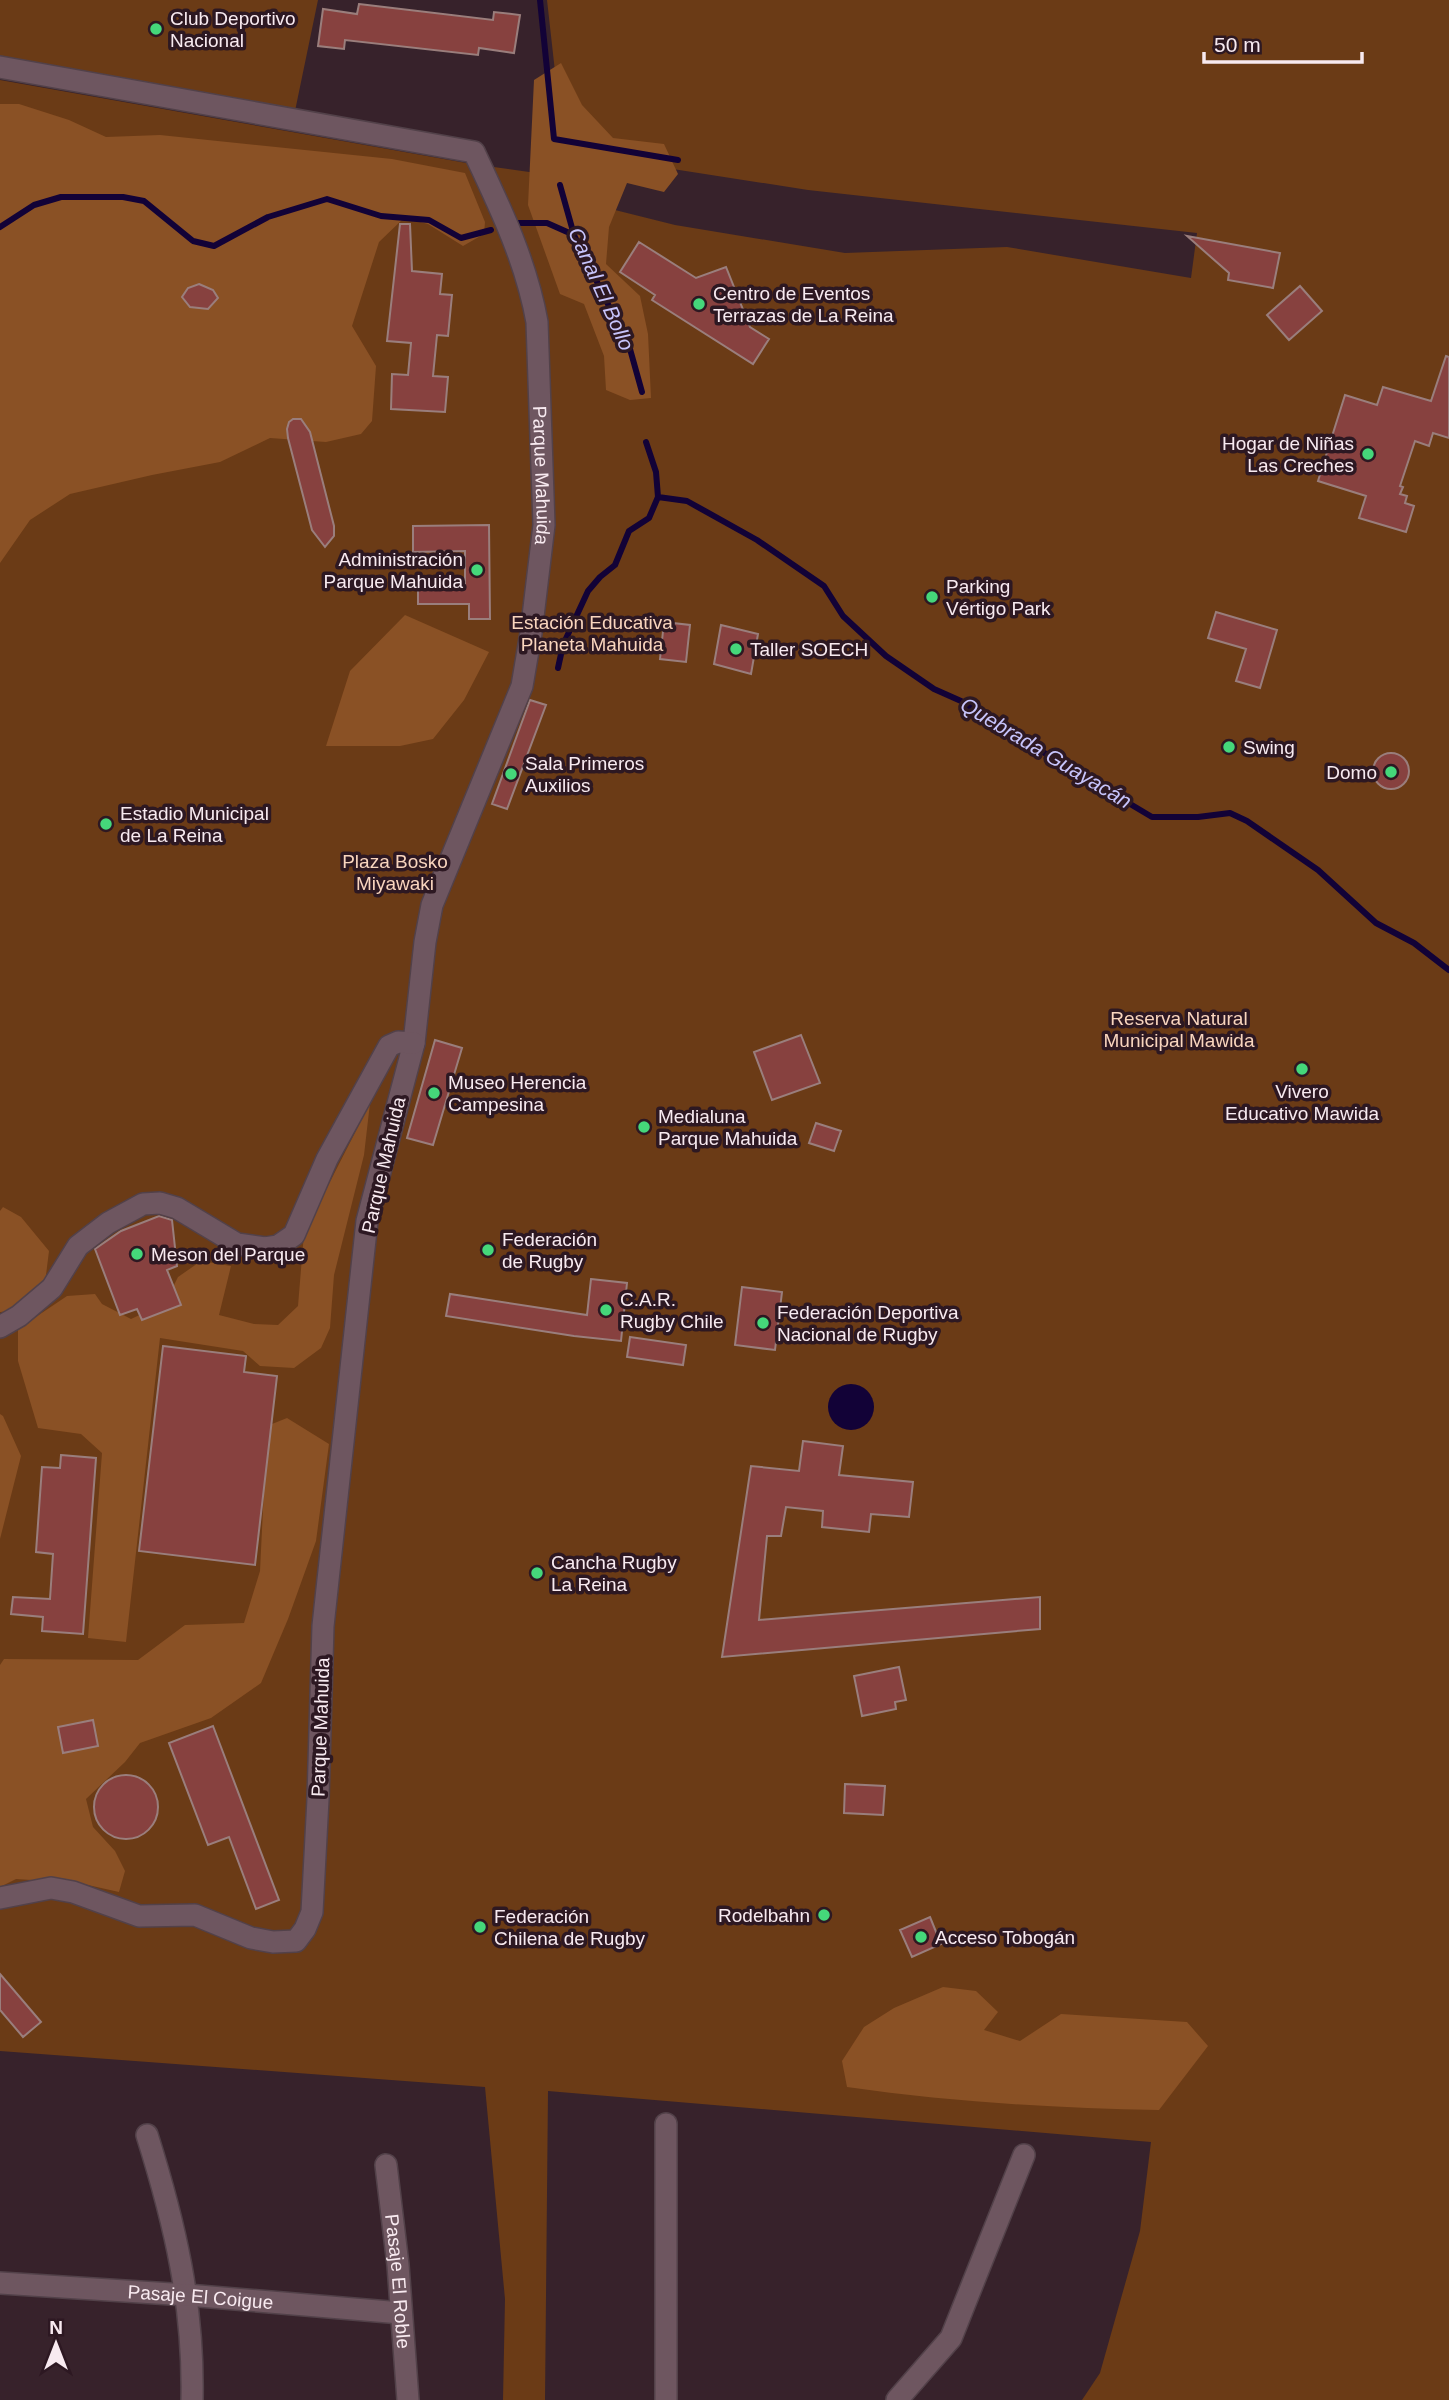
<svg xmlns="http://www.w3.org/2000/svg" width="1449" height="2400" font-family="Arial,sans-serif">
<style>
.green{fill:#6b3b16}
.forest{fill:#8a5125}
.water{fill:#120237}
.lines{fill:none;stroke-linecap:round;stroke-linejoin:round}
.stream{stroke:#120237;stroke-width:6}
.building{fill:#87413f;stroke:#9a7e7c;stroke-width:2}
.street-casing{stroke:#524149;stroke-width:24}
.street{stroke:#6e5660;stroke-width:21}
.poi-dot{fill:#45d77a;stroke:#2d1822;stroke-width:2.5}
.labels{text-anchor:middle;stroke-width:7;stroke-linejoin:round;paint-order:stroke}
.poi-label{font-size:19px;fill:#f8eaf0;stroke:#2d1822;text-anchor:start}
.street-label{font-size:19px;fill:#f8eaf0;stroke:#2d1822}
.park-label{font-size:19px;fill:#f9d5be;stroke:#2d1822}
.water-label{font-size:21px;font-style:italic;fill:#c7c4fb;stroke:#2d1822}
</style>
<rect width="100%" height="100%" fill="#37222b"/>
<path class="green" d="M 0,0 L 318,0 L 295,111 L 0,58 Z
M 547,0 L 1449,0 L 1449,2400 L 1082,2400 L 1100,2373 L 1140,2231 L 1151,2142 L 548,2091 L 545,2400 L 503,2400 L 505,2299 L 485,2087 L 0,2051 L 0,80 L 472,164 L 586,180 L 615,210 L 675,225 L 845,253 L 1007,247 L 1191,278 L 1197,233 L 808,190 L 564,152 Z"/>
<path class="forest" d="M 561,63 L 582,105 L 613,138 L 664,144 L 678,174 L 664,192 L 627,183 L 609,227 L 606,264 L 640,296 L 648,334 L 651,398 L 630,400 L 606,390 L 604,356 L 584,304 L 560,294 L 528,205 L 534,80 Z
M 0,104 L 19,104 L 69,120 L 106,137 L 160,135 L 392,159 L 465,173 L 485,222 L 484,234 L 463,246 L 428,224 L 404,218 L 379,242 L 352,326 L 376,366 L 372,421 L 361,434 L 326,442 L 270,438 L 220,462 L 152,475 L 70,494 L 30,520 L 0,563 Z
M 405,615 L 489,652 L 464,700 L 433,739 L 400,746 L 326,746 L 350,671 Z
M 370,1103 L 364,1155 L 334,1275 L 330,1328 L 321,1348 L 294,1368 L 260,1366 L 243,1351 L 160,1338 L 126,1642 L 88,1638 L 102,1453 L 81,1434 L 38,1428 L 18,1361 L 18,1329 L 67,1296 L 95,1294 L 102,1304 L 131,1319 L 165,1303 L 178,1277 L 201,1261 L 231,1266 L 219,1315 L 254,1324 L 278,1325 L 298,1306 L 304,1233 Z
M 3,1207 L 21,1217 L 49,1251 L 45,1283 L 13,1311 L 0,1312 L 0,1211 Z
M 0,1414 L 3,1416 L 21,1456 L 0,1539 Z
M 287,1418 L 329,1444 L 316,1541 L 288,1619 L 261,1683 L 211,1718 L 140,1743 L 125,1762 L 86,1799 L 93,1827 L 115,1851 L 125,1871 L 119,1892 L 79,1883 L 16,1879 L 0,1887 L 0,1665 L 4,1659 L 138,1660 L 185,1625 L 244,1623 L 260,1571 L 267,1426 Z
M 943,1987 L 976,1991 L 998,2012 L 984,2030 L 1020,2041 L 1061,2014 L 1187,2022 L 1208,2046 L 1159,2110 C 1054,2108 951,2102 847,2087 L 842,2061 L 864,2027 L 894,2008 Z"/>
<path class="water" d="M828 1407a23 23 0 1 1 46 0a23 23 0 1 1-46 0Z"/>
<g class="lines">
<path class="stream" d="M 540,0 L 554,139 L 678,160
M 560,185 L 574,235 L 630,349 L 642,392
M 519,223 L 547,223 L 574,235
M 0,227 L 34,205 L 61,197 L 123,197 L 144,201 L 193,241 L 214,246 L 268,217 L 327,199 L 381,216 L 429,220 L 461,238 L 491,230
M 658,497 L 687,501 L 757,540 L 824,586 L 843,616 L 886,656 L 934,689 L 961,701 L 1016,736 L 1152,817 L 1198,817 L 1230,813 L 1247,821 L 1318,870 L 1376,923 L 1414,943 L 1449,970
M 558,668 L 563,645 L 588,591 L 600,577 L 615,565 L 629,531 L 649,518 L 658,497 L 656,472 L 646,442"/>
</g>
<path class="building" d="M 359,4 L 493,20 L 494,12 L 520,15 L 514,53 L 479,48 L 478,55 L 345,40 L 344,49 L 318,46 L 323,9 L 357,14 Z
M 400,224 L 410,224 L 412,271 L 442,274 L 440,294 L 452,295 L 448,336 L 437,335 L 433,376 L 448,377 L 445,412 L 391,409 L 392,374 L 408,375 L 411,343 L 387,341 Z
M 1187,236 L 1280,253 L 1273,288 L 1228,280 L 1229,273 Z
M 639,242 L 696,278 L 726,267 L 750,327 L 769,339 L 753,364 L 652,300 L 655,295 L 620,272 Z
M 199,284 L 213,290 L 218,298 L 208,309 L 190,307 L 182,297 L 188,288 Z
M 1300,286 L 1322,311 L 1289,340 L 1267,315 Z
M 1446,356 L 1449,357 L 1449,438 L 1433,433 L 1429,446 L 1415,441 L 1400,486 L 1403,487 L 1400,494 L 1407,496 L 1405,503 L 1414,506 L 1406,532 L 1359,518 L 1366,496 L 1318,481 L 1345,395 L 1377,405 L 1383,387 L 1431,401 Z
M 293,419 L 301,419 L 310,432 L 334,526 L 334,536 L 325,547 L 312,530 L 288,438 L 287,429 L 289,422 Z
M 489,525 L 490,619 L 469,619 L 469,604 L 418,604 L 418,589 L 465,588 L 465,551 L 413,552 L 413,526 Z
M 1216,612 L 1277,630 L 1260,688 L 1236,681 L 1246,649 L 1208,638 Z
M 664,622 L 690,625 L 686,662 L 660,659 Z
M 721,625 L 758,634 L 751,674 L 714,664 Z
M 530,700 L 546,705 L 507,809 L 492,804 Z
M1373 771a18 18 0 1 1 36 0a18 18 0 1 1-36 0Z
M 801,1035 L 820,1083 L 772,1100 L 754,1052 Z
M 435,1040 L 462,1048 L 433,1145 L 407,1138 Z
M 816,1123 L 841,1131 L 834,1151 L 809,1143 Z
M 159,1216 L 172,1220 L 177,1266 L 167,1270 L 181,1305 L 142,1320 L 137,1309 L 120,1315 L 95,1249 L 121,1231 Z
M 591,1279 L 627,1283 L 621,1341 L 574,1336 L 446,1316 L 450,1294 L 587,1315 Z
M 742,1287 L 782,1292 L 775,1350 L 735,1345 Z
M 630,1337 L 686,1345 L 683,1365 L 627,1357 Z
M 163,1346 L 246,1356 L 244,1372 L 277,1376 L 255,1565 L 139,1551 Z
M 803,1441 L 843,1446 L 839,1475 L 913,1482 L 909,1517 L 871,1514 L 869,1532 L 822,1527 L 823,1511 L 786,1507 L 781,1536 L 767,1536 L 759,1620 L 1040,1597 L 1040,1629 L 722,1657 L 751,1466 L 799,1471 Z
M 61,1455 L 96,1458 L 83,1634 L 42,1631 L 43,1617 L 11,1614 L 13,1597 L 50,1599 L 53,1554 L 36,1552 L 42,1467 L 60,1468 Z
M 899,1667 L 906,1700 L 895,1702 L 896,1709 L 862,1716 L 854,1676 Z
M 93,1720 L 98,1746 L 63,1753 L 58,1727 Z
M 213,1726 L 279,1900 L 256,1909 L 229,1837 L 208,1845 L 169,1743 Z
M94 1807a32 32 0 1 1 64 0a32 32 0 1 1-64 0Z
M 845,1784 L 885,1786 L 883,1815 L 844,1813 Z
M 930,1917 L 941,1944 L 912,1957 L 900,1930 Z
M 0,1974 L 41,2022 L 23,2037 L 0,2010 Z"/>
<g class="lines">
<g class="street-casing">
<g id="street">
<path id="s1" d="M 0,67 L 474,152 C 500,207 526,261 537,322 L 544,525 L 531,633 L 522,686 L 432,905 L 425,942 L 414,1043 L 367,1221 L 323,1626 L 318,1799 L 312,1912 L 305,1929 L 296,1941 L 273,1942 L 251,1938 L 195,1915 L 139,1916 L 73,1892 L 51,1888 L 0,1898"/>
<path d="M 0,1327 L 19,1316 L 52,1288 L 78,1246 L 108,1223 L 143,1204 L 160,1203 L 177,1208 L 237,1244 L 265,1248 L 278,1246 L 294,1235 L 327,1159 L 389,1046 L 398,1042 L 414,1043"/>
<path d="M 666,2124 L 666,2400"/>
<path d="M 147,2135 C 175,2224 194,2305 192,2400"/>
<path id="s2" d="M 386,2165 L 398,2265 L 408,2400"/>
<path id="s3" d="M 0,2283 L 187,2295 L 401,2313"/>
<path d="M 897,2400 L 951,2338 L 1024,2155"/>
</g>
</g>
<use href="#street" class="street"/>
</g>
<g class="poi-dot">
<circle cx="156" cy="29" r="7"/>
<circle cx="699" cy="304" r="7"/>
<circle cx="1368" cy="454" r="7"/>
<circle cx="477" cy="570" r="7"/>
<circle cx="932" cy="597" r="7"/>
<circle cx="736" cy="649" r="7"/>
<circle cx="1229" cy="747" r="7"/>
<circle cx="1391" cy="772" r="7"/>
<circle cx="511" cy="774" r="7"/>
<circle cx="106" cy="824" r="7"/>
<circle cx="1302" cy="1069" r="7"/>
<circle cx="434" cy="1093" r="7"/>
<circle cx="644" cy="1127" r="7"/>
<circle cx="488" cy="1250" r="7"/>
<circle cx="137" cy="1254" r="7"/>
<circle cx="606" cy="1310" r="7"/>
<circle cx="763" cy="1323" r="7"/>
<circle cx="537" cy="1573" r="7"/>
<circle cx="824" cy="1915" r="7"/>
<circle cx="480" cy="1927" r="7"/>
<circle cx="921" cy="1937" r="7"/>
</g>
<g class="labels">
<g class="poi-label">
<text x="170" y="25">Club Deportivo<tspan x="170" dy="22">Nacional</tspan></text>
<text x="713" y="300">Centro de Eventos<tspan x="713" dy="22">Terrazas de La Reina</tspan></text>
<text x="1354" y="450" text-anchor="end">Hogar de Niñas<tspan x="1354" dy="22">Las Creches</tspan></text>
<text x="463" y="566" text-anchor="end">Administración<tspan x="463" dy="22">Parque Mahuida</tspan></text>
<text x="946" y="593">Parking<tspan x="946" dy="22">Vértigo Park</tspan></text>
<text x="750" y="656">Taller SOECH</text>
<text x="1243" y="754">Swing</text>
<text x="525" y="770">Sala Primeros<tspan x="525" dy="22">Auxilios</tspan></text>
<text x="1377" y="779" text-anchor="end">Domo</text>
<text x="120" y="820">Estadio Municipal<tspan x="120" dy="22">de La Reina</tspan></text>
<text x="448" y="1089">Museo Herencia<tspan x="448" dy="22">Campesina</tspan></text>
<text x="1302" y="1098" text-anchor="middle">Vivero<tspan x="1302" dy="22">Educativo Mawida</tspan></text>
<text x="658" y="1123">Medialuna<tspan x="658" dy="22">Parque Mahuida</tspan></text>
<text x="502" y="1246">Federación<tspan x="502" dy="22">de Rugby</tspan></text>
<text x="151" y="1261">Meson del Parque</text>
<text x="620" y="1306">C.A.R.<tspan x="620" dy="22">Rugby Chile</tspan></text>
<text x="777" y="1319">Federación Deportiva<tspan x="777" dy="22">Nacional de Rugby</tspan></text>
<text x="551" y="1569">Cancha Rugby<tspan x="551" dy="22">La Reina</tspan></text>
<text x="810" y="1922" text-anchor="end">Rodelbahn</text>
<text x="494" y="1923">Federación<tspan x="494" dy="22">Chilena de Rugby</tspan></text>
<text x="935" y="1944">Acceso Tobogán</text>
</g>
<g class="street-label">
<text dy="7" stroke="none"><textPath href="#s1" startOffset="817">Parque Mahuida</textPath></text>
<text transform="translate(383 1165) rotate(-77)" y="7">Parque Mahuida</text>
<text transform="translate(320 1727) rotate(-88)" y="7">Parque Mahuida</text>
<text dy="7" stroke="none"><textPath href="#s2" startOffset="117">Pasaje El Roble</textPath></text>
<text dy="7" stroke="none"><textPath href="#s3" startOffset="201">Pasaje El Coigue</textPath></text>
</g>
<g class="park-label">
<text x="592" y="629">Estación Educativa<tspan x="592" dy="22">Planeta Mahuida</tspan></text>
<text x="395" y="868">Plaza Bosko<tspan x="395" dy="22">Miyawaki</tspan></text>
<text x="1179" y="1025">Reserva Natural<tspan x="1179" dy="22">Municipal Mawida</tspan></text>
</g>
<g class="water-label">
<text transform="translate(601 289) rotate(66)" y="7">Canal El Bollo</text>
<text transform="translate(1046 753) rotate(31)" y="7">Quebrada Guayacán</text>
</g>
</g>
<g transform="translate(56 2344)" stroke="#2d1822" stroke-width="5" paint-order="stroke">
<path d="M0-5L12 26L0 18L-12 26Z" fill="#f8eaf0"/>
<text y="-10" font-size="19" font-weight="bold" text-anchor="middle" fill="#f8eaf0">N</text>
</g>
<path d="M1204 52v10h158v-10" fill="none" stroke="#f8eaf0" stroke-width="3.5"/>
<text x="1214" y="52" font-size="21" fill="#f8eaf0" stroke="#2d1822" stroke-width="5" paint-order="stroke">50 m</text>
</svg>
